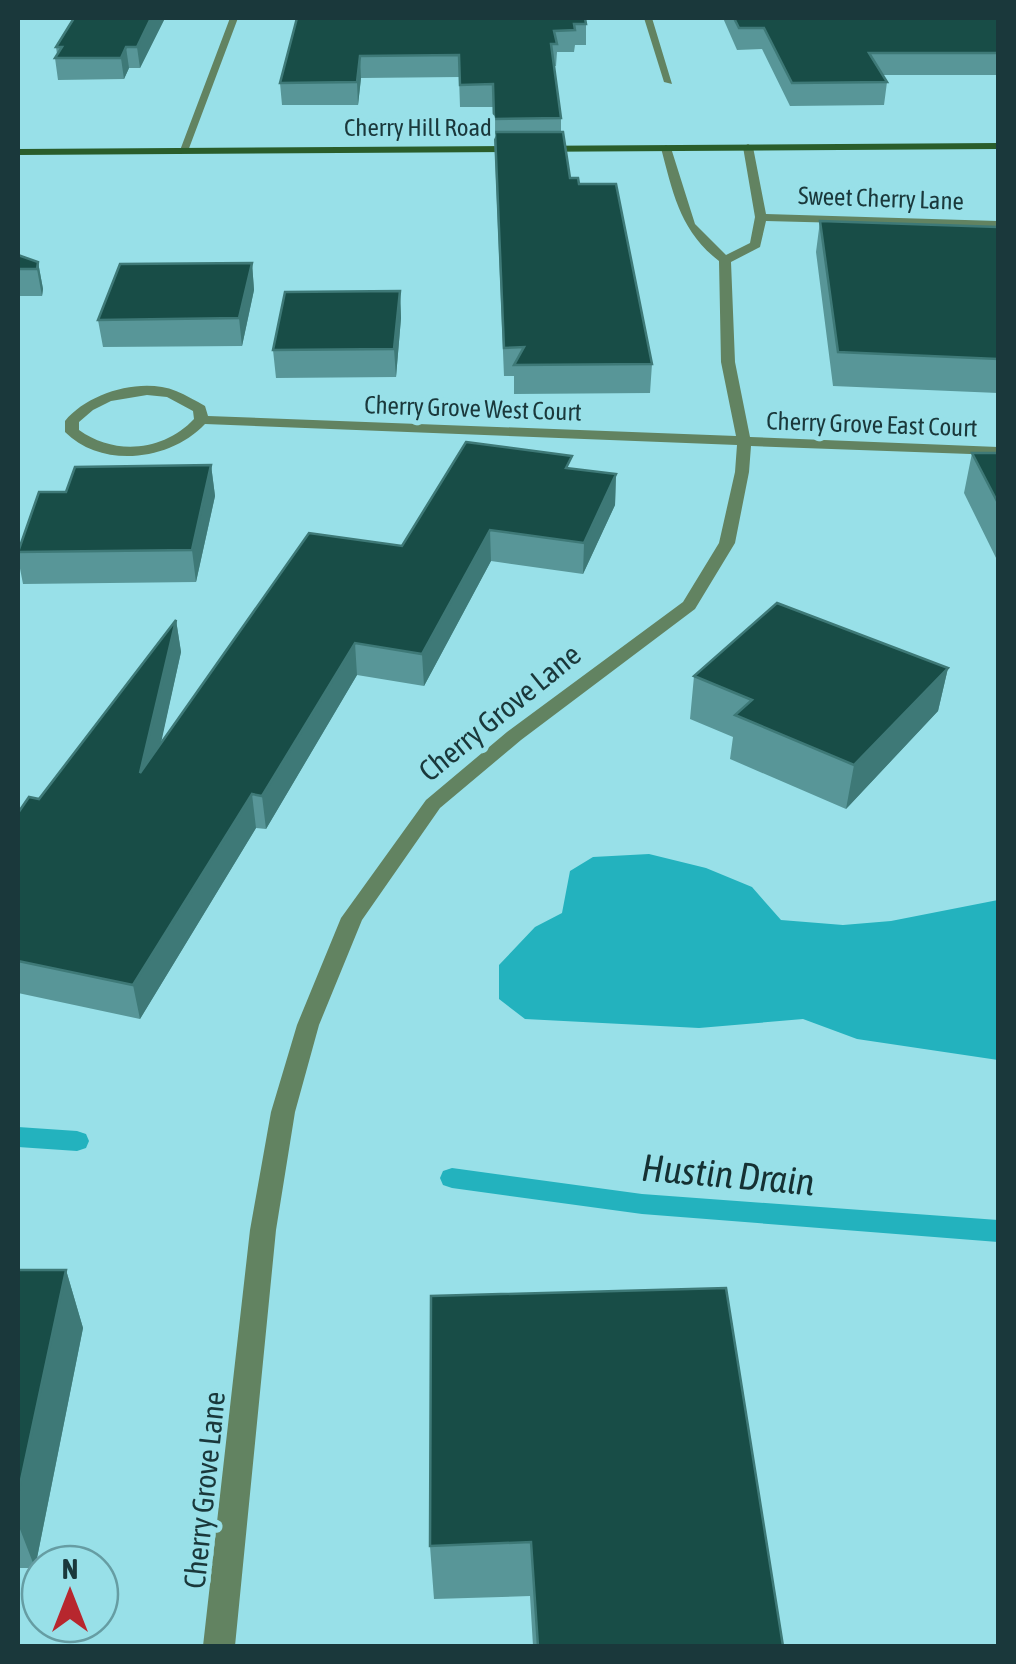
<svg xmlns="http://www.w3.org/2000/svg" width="1016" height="1664" font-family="'Asap Condensed',sans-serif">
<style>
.water{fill:#23b2be}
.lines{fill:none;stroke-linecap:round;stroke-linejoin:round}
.stream{fill:#23b2be;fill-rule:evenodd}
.street{fill:#628361;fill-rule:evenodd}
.secondary{fill:#2a5d2b;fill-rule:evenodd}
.wall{fill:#589698}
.shaded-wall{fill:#3e7977}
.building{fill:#184d47;stroke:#3e7977;stroke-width:2.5}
.labels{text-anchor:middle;stroke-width:10;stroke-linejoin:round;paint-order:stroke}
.far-street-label{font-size:25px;fill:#1a383b;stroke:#98e0e8}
.street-label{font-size:30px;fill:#1a383b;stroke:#98e0e8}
.near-water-label{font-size:38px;font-style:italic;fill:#153133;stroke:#98e0e8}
</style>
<rect width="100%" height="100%" fill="#98e0e8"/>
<path class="water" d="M 649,854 L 706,868 L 752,887 L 781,920 L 843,925 L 891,921 L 998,900 L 998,1060 L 857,1039 L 803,1019 L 699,1028 L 525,1019 L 499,999 L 499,965 L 535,927 L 562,913 L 570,871 L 593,857 Z"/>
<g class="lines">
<path class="stream" d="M 18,1127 L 77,1131 L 86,1134 L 89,1141 L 86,1148 L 77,1151 L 18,1147 Z
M 452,1168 L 642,1194 L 998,1220 L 998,1242 L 642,1214 L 452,1188 L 443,1185 L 440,1178 L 443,1171 Z"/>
<path class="street" d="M 230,18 L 238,18 L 188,151 L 179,153 Z
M 644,18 L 652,18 L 672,84 L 664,82 Z
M 748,144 L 753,147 L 766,214 L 998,221 L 998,227 L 766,221 L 760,247 L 731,262 L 735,362 L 750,437 L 998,447 L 998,455 L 751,446 L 749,472 L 735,543 L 695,609 L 521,740 L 440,808 L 362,920 L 319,1025 L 295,1112 L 276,1230 L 235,1646 L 203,1646 L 250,1230 L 271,1112 L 297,1025 L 341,918 L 426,800 L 507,732 L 683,602 L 719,543 L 735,472 L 737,445 L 205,424 C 170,461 102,469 65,432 L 65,421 C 88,393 141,377 176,391 C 186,395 196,401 205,406 L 208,416 L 736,436 L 721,362 L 719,261 C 680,231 673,193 661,148 L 666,145 L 671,148 L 695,224 L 726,255 L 750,243 L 755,217 L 743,147 ZM 147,395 L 167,397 L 193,411 L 194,419 C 164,451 115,456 79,430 L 79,422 L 93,410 L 111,401 Z"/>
<path class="secondary" d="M 998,143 L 998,149 L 18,155 L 18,149 Z"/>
</g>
<path class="wall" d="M 74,18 L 165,18 L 140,68 L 129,68 L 124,79 L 58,80 L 55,58 L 57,54 L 56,47 Z
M 297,18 L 586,24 L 586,45 L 575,45 L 574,52 L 557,52 L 556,66 L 554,66 L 561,118 L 561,132 L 570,178 L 579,184 L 652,364 L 650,393 L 514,394 L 514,376 L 504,376 L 493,107 L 460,107 L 459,77 L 361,78 L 358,105 L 282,105 L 280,83 Z
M 723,18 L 998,18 L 998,75 L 883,75 L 887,82 L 884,105 L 790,106 L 762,49 L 737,50 Z
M 820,221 L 998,227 L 998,393 L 833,386 L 816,252 Z
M 18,255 L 38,262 L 43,289 L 42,296 L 18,296 Z
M 252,263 L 254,290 L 242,346 L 103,347 L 98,320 Z
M 400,291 L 401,318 L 396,377 L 276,378 L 273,350 Z
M 972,453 L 998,453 L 998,562 L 964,493 Z
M 211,465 L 215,496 L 196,582 L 23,584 L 18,558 L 18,549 L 66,492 Z
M 572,469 L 616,474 L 615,505 L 583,574 L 491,561 L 424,686 L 357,675 L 266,829 L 256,828 L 140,1019 L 18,993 L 18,813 L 39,799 L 176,620 L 181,652 L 160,745 L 402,546 Z
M 948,668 L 938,711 L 846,809 L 730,759 L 733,737 L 690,719 L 694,676 Z
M 18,1270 L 66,1270 L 83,1328 L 35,1568 L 18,1568 Z
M 431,1296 L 783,1646 L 533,1646 L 530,1596 L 434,1599 L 430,1546 Z"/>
<path class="shaded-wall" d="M 151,18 L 165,18 L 140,68 L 137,47 Z
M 126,47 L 129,68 L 124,79 L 121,58 Z
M 360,56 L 361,78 L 358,105 L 357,82 Z
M 38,262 L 43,289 L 42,296 L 37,269 Z
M 252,263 L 254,290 L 242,346 L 239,318 Z
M 400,291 L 401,318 L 396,377 L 394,349 Z
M 211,465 L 215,496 L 196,582 L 192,550 Z
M 616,474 L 615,505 L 583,574 L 584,543 Z
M 490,530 L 491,561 L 424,686 L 422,654 Z
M 176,620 L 181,652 L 147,807 L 140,773 Z
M 355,643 L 357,675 L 266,829 L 262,796 Z
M 948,668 L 938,711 L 846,809 L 854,765 Z
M 252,794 L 256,828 L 140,1019 L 133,985 Z
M 66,1270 L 83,1328 L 35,1568 L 18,1524 L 18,1494 Z"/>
<path class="building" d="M 74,18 L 151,18 L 137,47 L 126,47 L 121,58 L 55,58 L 62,47 L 56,47 Z
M 297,18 L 585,18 L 586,24 L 574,24 L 575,30 L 554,31 L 557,44 L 551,44 L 561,118 L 494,119 L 493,84 L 460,85 L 459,55 L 360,56 L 357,82 L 280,83 Z
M 734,18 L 998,18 L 998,53 L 869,53 L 887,82 L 792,83 L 764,28 L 739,28 Z
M 495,132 L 563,132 L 570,178 L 578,178 L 579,184 L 616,184 L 652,364 L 514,365 L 524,347 L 504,348 Z
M 820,221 L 998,227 L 998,359 L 838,352 Z
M 18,255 L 38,262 L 37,269 L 18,269 Z
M 252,263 L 239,318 L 98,320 L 120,264 Z
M 400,291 L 394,349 L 273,350 L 285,292 Z
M 466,442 L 572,456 L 566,468 L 616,474 L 584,543 L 490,530 L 422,654 L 355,643 L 262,796 L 252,794 L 133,985 L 18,961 L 18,813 L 29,797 L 39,799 L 176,620 L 140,773 L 309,533 L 402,546 Z
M 972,453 L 998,453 L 998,503 Z
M 211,465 L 192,550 L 18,552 L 39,492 L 66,492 L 75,467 Z
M 777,603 L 948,668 L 854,765 L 735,715 L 752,700 L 694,676 Z
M 18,1270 L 66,1270 L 18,1494 Z
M 726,1288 L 783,1646 L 538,1646 L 531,1542 L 430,1546 L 431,1296 Z"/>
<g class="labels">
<g class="far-street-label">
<text x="418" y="136">Cherry Hill Road</text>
<text transform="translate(881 198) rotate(2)" y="9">Sweet Cherry Lane</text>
<text transform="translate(473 408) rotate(2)" y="9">Cherry Grove West Court</text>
<text transform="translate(872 424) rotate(2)" y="9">Cherry Grove East Court</text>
</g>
<g class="street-label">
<text transform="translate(500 713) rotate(-39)" y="10">Cherry Grove Lane</text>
<text transform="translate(205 1490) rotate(-84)" y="10">Cherry Grove Lane</text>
</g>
<g class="near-water-label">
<text transform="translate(728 1175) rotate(5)" y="13">Hustin Drain</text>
</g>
</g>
<rect width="1016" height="1664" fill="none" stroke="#1a383b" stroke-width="40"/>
<g transform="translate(70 1594)"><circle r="48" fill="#98e0e8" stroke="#669da3" stroke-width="2.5"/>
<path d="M0-8L18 38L0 25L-18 38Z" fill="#b7272e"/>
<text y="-15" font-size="28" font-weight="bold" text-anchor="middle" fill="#1a383b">N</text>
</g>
</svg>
